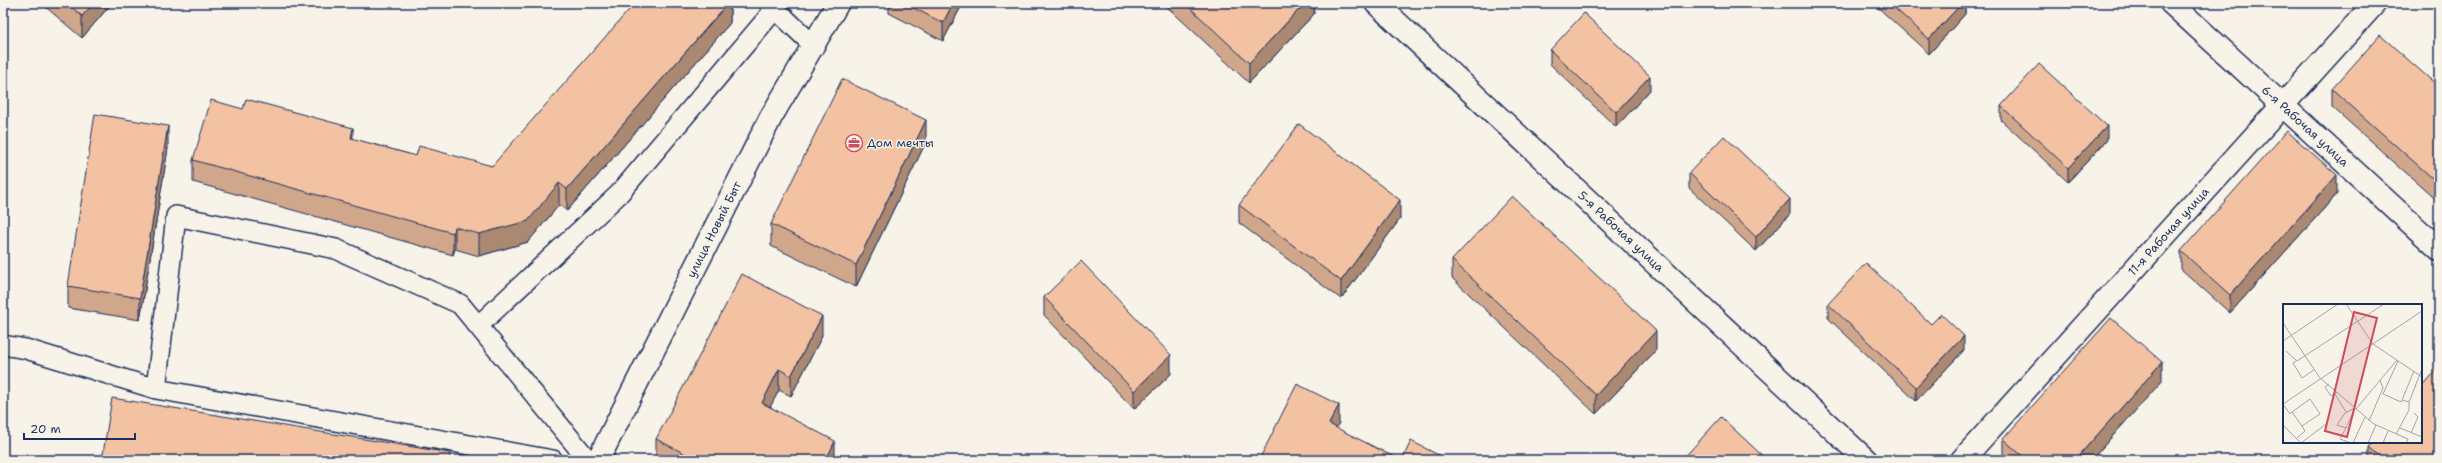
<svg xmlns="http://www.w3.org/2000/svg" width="2442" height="463" font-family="'Shantell Sans',sans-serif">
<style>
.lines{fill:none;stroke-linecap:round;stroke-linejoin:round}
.lane-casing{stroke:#1b2f5e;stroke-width:22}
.street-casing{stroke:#1b2f5e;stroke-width:25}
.lane{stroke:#f7f3e8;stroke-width:19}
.street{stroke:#f7f3e8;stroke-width:22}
.wall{fill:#d1a78c;stroke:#1b2f5e}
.shaded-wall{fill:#aa8872;stroke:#1b2f5e}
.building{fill:#f3c2a3;stroke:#1b2f5e}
.labels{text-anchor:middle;stroke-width:3;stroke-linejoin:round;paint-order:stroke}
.street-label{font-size:12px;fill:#1b2f5e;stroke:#f7f3e8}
.poi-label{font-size:12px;fill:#1b2f5e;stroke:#f7f3e8;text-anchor:start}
.inset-road{fill:none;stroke:#9fa5b1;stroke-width:1}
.view{fill:#d1495b;fill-opacity:0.15;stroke:#d1495b;stroke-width:2}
.inset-edge{fill:none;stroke:#1b2f5e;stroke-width:2}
</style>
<rect width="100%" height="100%" fill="#f7f3e8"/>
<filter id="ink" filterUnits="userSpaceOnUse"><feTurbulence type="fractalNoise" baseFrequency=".025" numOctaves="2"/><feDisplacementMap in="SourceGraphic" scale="8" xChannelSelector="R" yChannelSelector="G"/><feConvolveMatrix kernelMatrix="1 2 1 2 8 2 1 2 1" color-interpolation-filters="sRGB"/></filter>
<g filter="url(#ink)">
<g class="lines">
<g class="lane-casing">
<path id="lane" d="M 769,3 L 813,45
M 478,326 L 619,194 L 775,9
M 3,345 L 26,349 L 156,389
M 553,460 L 156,389 L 176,216 L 336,249 L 460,304 L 588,460"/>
</g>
<g class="street-casing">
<g id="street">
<path id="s1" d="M 1376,3 L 1866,460"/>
<path id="s2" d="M 2171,3 L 2439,249"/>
<path id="s3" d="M 598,460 L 771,117 L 838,3"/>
<path id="s4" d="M 1962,460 L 2375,3"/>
</g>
</g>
<use href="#lane" class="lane"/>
<use href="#street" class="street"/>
</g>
<path class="wall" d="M 41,3 L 112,3 L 82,38 Z
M 730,3 L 730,23 L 567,211 L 559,205 L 528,242 L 479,256 L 455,249 L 453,255 L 193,182 L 193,160 L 353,139 L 416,156 L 492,166 Z
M 889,3 L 963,3 L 943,41 L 889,13 Z
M 1163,3 L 1314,3 L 1314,14 L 1249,83 Z
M 1873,3 L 1965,3 L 1965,14 L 1929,54 Z
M 1550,50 L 1650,90 L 1616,127 L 1550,64 Z
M 2439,87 L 2439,202 L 2332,107 L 2332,89 Z
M 2001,106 L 2107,140 L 2068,182 L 2001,120 Z
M 926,142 L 856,287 L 771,246 L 771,224 Z
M 168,148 L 140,320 L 68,308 L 68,286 Z
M 1689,173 L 1790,214 L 1756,251 L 1689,188 Z
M 2337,194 L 2230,313 L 2181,269 L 2181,251 Z
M 1239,205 L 1400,219 L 1341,299 L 1239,223 Z
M 1452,260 L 1656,350 L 1596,414 L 1452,278 Z
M 1044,297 L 1171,374 L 1134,409 L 1044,315 Z
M 1828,304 L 1931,324 L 1964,350 L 1916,401 L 1828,318 Z
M 822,336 L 791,396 L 779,390 L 770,407 L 835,460 L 658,460 L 656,459 L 656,439 Z
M 2162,381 L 2091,460 L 2006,460 L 2003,457 L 2003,439 Z
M 2369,447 L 2439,460 L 2369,460 Z"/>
<path class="shaded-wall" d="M 94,3 L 112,3 L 82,38 L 82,16 Z
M 728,3 L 730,3 L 730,23 L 567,211 L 567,189 Z
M 953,3 L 963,3 L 943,41 L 943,23 Z
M 1305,3 L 1314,3 L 1314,14 L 1249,83 L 1249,63 Z
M 1962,3 L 1965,3 L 1965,14 L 1929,54 L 1929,39 Z
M 1650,76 L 1650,90 L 1616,127 L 1616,112 Z
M 926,120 L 926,142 L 856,287 L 856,265 Z
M 168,126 L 168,148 L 140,320 L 140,298 Z
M 2107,126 L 2107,140 L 2068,182 L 2068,168 Z
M 353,128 L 353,150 L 351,138 Z
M 2337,175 L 2337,194 L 2230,313 L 2230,295 Z
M 559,183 L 559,205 L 528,242 L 479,256 L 479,234 Z
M 1790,199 L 1790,214 L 1756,251 L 1756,237 Z
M 1400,200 L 1400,219 L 1341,299 L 1341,281 Z
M 455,227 L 455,249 L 453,255 L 453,233 Z
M 822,316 L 822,336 L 791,396 L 791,376 Z
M 1656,331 L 1656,350 L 1596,414 L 1596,395 Z
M 1964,336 L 1964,350 L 1916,401 L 1916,387 Z
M 1171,355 L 1171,374 L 1134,409 L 1134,391 Z
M 2162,362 L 2162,381 L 2091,460 L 2075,460 Z
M 779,369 L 779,390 L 762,423 L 762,403 Z
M 1339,405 L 1339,423 L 1329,442 L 1329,424 Z
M 835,441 L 835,460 L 826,460 Z"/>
<path class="building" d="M 67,3 L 94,3 L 82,16 Z
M 635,3 L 728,3 L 567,189 L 559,183 L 528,221 L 479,234 L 455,227 L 453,233 L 193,160 L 211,100 L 243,109 L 246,99 L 353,128 L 351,138 L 416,156 L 419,146 L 492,166 Z
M 904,3 L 953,3 L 943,23 Z
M 1185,3 L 1305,3 L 1249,63 Z
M 1889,3 L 1962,3 L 1929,39 Z
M 1584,13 L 1650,76 L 1616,112 L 1550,50 Z
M 2380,35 L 2439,87 L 2439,184 L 2332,89 Z
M 2039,64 L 2107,126 L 2068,168 L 2001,106 Z
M 842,79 L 926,120 L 856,265 L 771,224 Z
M 95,114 L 168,126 L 140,298 L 68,286 Z
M 1299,124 L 1400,200 L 1341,281 L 1239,205 Z
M 2287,131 L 2337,175 L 2230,295 L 2181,251 Z
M 1724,136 L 1790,199 L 1756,237 L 1689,173 Z
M 1512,196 L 1656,331 L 1596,395 L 1452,260 Z
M 1081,261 L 1171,355 L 1134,391 L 1044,297 Z
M 1866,263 L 1931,324 L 1941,314 L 1964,336 L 1916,387 L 1828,304 Z
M 742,274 L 822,316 L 791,376 L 779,369 L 762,403 L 835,441 L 826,460 L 697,460 L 656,439 Z
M 2111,318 L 2162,362 L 2075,460 L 2027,460 L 2003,439 Z
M 2439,368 L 2439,460 L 2384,460 L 2369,447 L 2374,442 L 2421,442 L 2421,389 Z
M 1297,384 L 1339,405 L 1329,424 L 1400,460 L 1259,460 Z
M 112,398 L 450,453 L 449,460 L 102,460 Z
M 1721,417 L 1767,460 L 1682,460 Z
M 1411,441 L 1448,460 L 1402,460 Z"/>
</g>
<defs>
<g id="office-ring" transform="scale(0.9)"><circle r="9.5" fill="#f7f3e8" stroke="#d1495b" stroke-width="1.5"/><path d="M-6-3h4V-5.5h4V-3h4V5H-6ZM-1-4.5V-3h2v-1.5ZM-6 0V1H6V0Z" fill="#d1495b"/></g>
</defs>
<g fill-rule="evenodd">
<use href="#office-ring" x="854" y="143"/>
</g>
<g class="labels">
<g class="street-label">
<text dy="4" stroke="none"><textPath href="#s2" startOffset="182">6-я Рабочая улица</textPath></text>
<text dy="4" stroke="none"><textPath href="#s3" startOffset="258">улица Новый Быт</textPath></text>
<text dy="4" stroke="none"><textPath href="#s1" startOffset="335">5-я Рабочая улица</textPath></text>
<text dy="4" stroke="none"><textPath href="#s4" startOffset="308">11-я Рабочая улица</textPath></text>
</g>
<g class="poi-label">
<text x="867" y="147">Дом мечты</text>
</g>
</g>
<g transform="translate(2283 304)">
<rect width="139" height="139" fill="#f7f3e8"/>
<path class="inset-road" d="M 63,0 L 90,40 L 139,73M 0,19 L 37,74 L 91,120 L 125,135 L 123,139M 0,37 L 55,0M 3,47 L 14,57 L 101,0M 13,57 L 10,59 L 19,74 L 31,66M 115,57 L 100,90 L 118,98 L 119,96 L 126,98M 46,80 L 42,83 L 48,92 L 54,88M 52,90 L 63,108M 119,96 L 131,67M 72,104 L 63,124 L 54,121 L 62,109 ZM 73,105 L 114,56M 9,108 L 19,122 L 37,110 L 27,95 L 9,108 L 7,110 L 0,100 L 139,7M 86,117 L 100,84 L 97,76M 0,121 L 18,139M 63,124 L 57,135 L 68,139M 117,124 L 139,133M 128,129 L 135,113 L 131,109M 113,130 L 126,106 L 126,98 L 139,65M 14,134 L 22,127 L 19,122M 18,139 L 43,120M 70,139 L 82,113M 85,139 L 93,121M 100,139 L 105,127"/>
<path class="view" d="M 71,8 L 94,14 L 64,133 L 42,127 Z"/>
<rect width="139" height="139" class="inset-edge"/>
</g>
<rect width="2442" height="463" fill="none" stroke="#f7f3e8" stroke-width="16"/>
<rect x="8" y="8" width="2426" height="447" fill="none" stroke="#1b2f5e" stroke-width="1.5" filter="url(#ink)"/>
<path d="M24 433v6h111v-6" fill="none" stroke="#1b2f5e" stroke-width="2"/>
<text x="30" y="433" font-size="12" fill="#1b2f5e" stroke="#f7f3e8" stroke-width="3" paint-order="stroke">20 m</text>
</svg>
